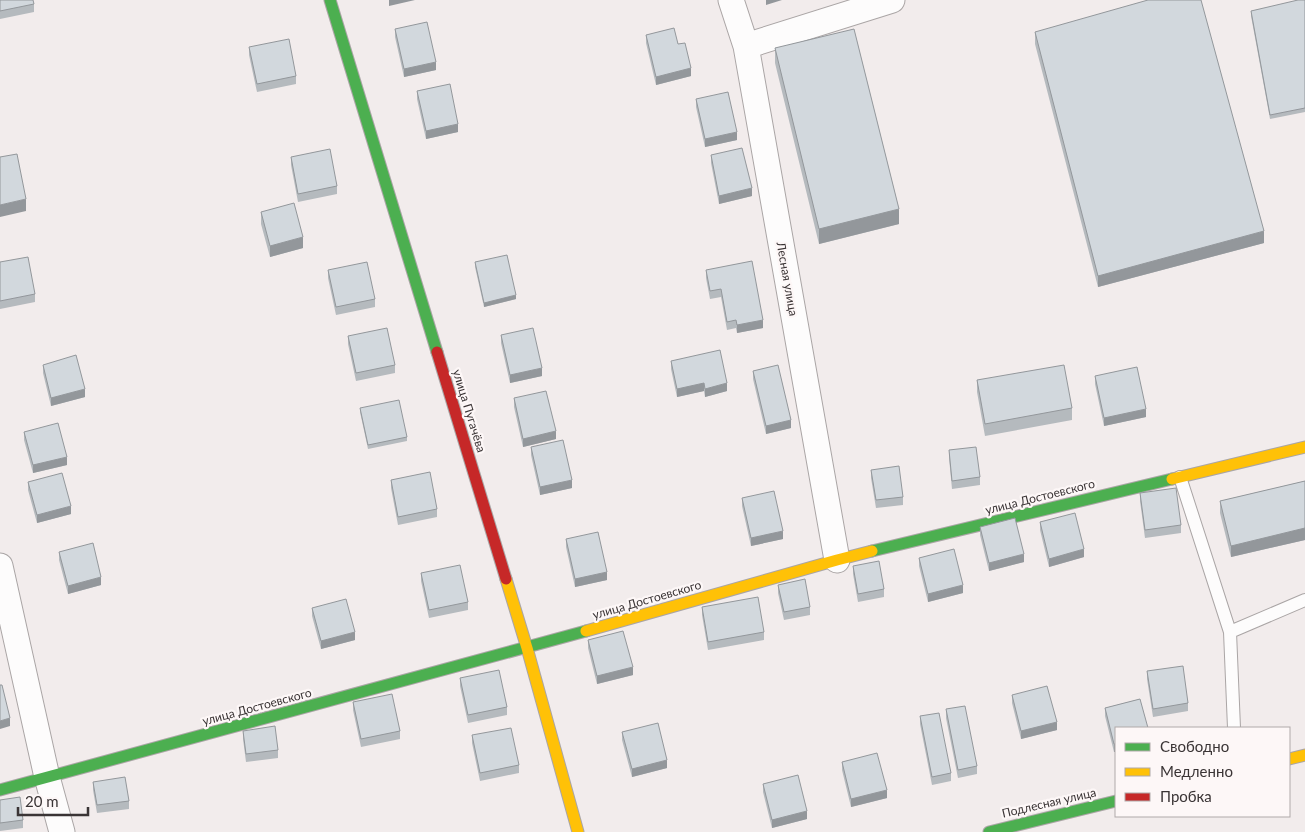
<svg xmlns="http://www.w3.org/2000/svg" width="1305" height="832" font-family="Lato,sans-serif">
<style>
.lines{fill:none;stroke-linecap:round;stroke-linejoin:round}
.lane-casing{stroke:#aaa5a5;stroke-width:14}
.street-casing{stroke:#aaa5a5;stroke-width:27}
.fast-casing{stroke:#aaa5a5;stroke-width:13}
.slow-casing{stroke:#aaa5a5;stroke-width:13}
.jam-casing{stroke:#aaa5a5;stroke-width:13}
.lane{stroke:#fdfcfc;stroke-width:12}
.street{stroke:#fdfcfc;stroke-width:25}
.fast{stroke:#4caf50;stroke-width:11}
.slow{stroke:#ffc107;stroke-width:11}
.jam{stroke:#c62828;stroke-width:11}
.wall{fill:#b5babe}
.shaded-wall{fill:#93979b}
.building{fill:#d2d8dd;stroke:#93979b}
.labels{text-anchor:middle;stroke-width:4.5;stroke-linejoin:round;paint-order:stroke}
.street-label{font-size:12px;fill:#3a3435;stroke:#fdf7f7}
</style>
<rect width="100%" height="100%" fill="#f2ecec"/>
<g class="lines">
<g class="lane-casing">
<path id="lane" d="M 1180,477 L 1230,632
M 1234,728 L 1230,632 L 1305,600"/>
</g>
<g class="street-casing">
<path id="street" d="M 731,0 L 746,46 L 837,560
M 746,46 L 892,0
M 0,566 L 47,777 L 62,832"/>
</g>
<g class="fast-casing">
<path id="fast" d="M 330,0 L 437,352
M 872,551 L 1172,479
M 0,790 L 586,631
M 989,832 L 1116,801"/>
</g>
<g class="slow-casing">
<path id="slow" d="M 1172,479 L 1305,447
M 506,579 L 527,648 L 578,832
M 586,631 L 837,560 L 872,551
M 1289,759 L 1305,755"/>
</g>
<g class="jam-casing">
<path id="jam" d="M 437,352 L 506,579"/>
</g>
<use href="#lane" class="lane"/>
<use href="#street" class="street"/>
<use href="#fast" class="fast"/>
<use href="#slow" class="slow"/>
<use href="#jam" class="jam"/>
</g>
<path class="wall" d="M 0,0 L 34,4 L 34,12 L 0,19 Z
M 1305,0 L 1305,112 L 1270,119 L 1251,16 L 1251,11 Z
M 395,29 L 436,70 L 404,77 L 395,37 Z
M 1035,32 L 1264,243 L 1098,287 L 1035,44 Z
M 646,35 L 678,44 L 691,76 L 656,85 L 646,43 Z
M 249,47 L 296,76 L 296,84 L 257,92 L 249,55 Z
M 775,48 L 899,224 L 819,244 L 775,63 Z
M 417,91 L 458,132 L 426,139 L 417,99 Z
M 696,99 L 737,140 L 705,147 L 696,107 Z
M 711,155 L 752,196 L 719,204 L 711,163 Z
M 291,157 L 337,186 L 337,194 L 298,202 L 291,165 Z
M 261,212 L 303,248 L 270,257 L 261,224 Z
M 0,262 L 35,294 L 35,302 L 0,309 Z
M 475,262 L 516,299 L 484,307 L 475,267 Z
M 328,270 L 375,299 L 375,307 L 336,315 L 328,278 Z
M 706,270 L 763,328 L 737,333 L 736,328 L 727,330 L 721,297 L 710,299 L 706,278 Z
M 501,335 L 542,376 L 510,383 L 501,343 Z
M 348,336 L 395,365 L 395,373 L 356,381 L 348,344 Z
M 671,361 L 727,391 L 705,397 L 704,391 L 677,397 L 671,369 Z
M 43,365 L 85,397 L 51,406 L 43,373 Z
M 753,371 L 791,428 L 766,434 L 753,379 Z
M 1095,376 L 1146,417 L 1104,426 L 1095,384 Z
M 977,380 L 1072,408 L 1072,420 L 985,436 L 977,392 Z
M 514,398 L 556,439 L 523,447 L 514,407 Z
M 360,408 L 407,437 L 407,441 L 368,449 L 360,412 Z
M 24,432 L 67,465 L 33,473 L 24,440 Z
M 531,447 L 572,488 L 540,495 L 531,455 Z
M 949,450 L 980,477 L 980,485 L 952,489 L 949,458 Z
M 871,470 L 903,497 L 903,505 L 876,508 L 871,478 Z
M 391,480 L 437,509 L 437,517 L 398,525 L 391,488 Z
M 1305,481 L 1305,540 L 1231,557 L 1220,513 L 1220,501 Z
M 28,482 L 71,514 L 37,523 L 28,490 Z
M 1140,493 L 1181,525 L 1181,533 L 1145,538 L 1140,501 Z
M 742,498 L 783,539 L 751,546 L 742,506 Z
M 1040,522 L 1084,557 L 1049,567 L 1040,530 Z
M 980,527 L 1024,562 L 989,571 L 980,535 Z
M 566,539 L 607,580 L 575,587 L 566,547 Z
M 59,552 L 101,585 L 68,594 L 59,560 Z
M 919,558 L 963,593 L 928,602 L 919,566 Z
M 853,566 L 884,589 L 884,597 L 858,602 L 853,574 Z
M 421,573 L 468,602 L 468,610 L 429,618 L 421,581 Z
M 778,585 L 810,607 L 810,615 L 784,620 L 778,593 Z
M 702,607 L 764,632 L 764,640 L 708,650 L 702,615 Z
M 312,608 L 355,640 L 321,649 L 312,616 Z
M 588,640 L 633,675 L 597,684 L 588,648 Z
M 1147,671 L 1188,703 L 1188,711 L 1153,717 L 1147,679 Z
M 460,678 L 507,707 L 507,715 L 468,723 L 460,686 Z
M 1012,695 L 1057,730 L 1021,739 L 1012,703 Z
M 1140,699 L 1114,752 L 1105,716 L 1105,708 Z
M 353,702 L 400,731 L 400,739 L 361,747 L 353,710 Z
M 946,709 L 977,766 L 977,774 L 958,778 L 946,718 Z
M 920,716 L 951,773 L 951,781 L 932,785 L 920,724 Z
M 243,731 L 278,750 L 278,758 L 246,762 L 243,739 Z
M 622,732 L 667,768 L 632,777 L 622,740 Z
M 472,735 L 519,765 L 519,773 L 480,781 L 472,743 Z
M 842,762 L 887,798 L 851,807 L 842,770 Z
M 93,782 L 129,801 L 129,809 L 97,813 L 93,790 Z
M 763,784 L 807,819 L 772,828 L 763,792 Z
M 0,800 L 23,820 L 23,828 L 0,831 Z"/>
<path class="shaded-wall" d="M 389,0 L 415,0 L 389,6 Z
M 766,0 L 782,0 L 766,5 Z
M 436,62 L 436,70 L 404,77 L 404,69 Z
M 691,68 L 691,76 L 656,85 L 656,77 Z
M 458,124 L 458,132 L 426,139 L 426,131 Z
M 737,132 L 737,140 L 705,147 L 705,139 Z
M 752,188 L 752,196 L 719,204 L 719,196 Z
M 26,199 L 26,211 L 0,217 L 0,205 Z
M 899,209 L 899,224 L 819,244 L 819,229 Z
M 1264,231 L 1264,243 L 1098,287 L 1098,276 Z
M 303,237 L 303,248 L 270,257 L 270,246 Z
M 516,295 L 516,299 L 484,307 L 484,303 Z
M 763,320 L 763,328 L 737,333 L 737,325 Z
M 542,368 L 542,376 L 510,383 L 510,375 Z
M 704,383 L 704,391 L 677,397 L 677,389 Z
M 727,383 L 727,391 L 705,397 L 705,389 Z
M 85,389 L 85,397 L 51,406 L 51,398 Z
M 1146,409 L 1146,417 L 1104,426 L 1104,418 Z
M 791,420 L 791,428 L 766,434 L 766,426 Z
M 556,431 L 556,439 L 523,447 L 523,439 Z
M 67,457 L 67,465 L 33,473 L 33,465 Z
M 572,480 L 572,488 L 540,495 L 540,487 Z
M 71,506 L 71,514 L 37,523 L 37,515 Z
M 1305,528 L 1305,540 L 1231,557 L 1231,546 Z
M 783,531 L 783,539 L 751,546 L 751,538 Z
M 1084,549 L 1084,557 L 1049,567 L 1049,559 Z
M 1024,554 L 1024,562 L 989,571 L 989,563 Z
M 607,572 L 607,580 L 575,587 L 575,579 Z
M 101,577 L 101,585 L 68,594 L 68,586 Z
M 963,585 L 963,593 L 928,602 L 928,594 Z
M 355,632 L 355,640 L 321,649 L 321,641 Z
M 633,667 L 633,675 L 597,684 L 597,676 Z
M 10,718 L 10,726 L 0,729 L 0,721 Z
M 1057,722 L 1057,730 L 1021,739 L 1021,731 Z
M 1114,744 L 1116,744 L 1116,752 L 1114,752 Z
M 667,760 L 667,768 L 632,777 L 632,769 Z
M 887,790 L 887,798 L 851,807 L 851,799 Z
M 807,811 L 807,819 L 772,828 L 772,820 Z"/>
<path class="building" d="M 0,0 L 33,0 L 34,4 L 0,11 Z
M 1148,0 L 1201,0 L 1264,231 L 1098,276 L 1035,32 Z
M 1298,0 L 1305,0 L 1305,108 L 1270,115 L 1251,11 Z
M 427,22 L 436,62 L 404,69 L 395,29 Z
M 674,28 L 678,44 L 685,43 L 691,68 L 656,77 L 646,35 Z
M 854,29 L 899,209 L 819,229 L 775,48 Z
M 289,39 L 296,76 L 257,84 L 249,47 Z
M 450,84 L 458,124 L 426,131 L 417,91 Z
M 728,92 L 737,132 L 705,139 L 696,99 Z
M 742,148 L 752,188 L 719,196 L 711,155 Z
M 330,149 L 337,186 L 298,194 L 291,157 Z
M 17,154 L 26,199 L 0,205 L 0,157 Z
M 294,203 L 303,237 L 270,246 L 261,212 Z
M 507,255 L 516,295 L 484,303 L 475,262 Z
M 28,257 L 35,294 L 0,301 L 0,262 Z
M 752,261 L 763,320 L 737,325 L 736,320 L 727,322 L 721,289 L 710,291 L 706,270 Z
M 367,262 L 375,299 L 336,307 L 328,270 Z
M 387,328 L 395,365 L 356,373 L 348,336 Z
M 533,328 L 542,368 L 510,375 L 501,335 Z
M 720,350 L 727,383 L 705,389 L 704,383 L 677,389 L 671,361 Z
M 76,355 L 85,389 L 51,398 L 43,365 Z
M 778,365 L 791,420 L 766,426 L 753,371 Z
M 1064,365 L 1072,408 L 985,424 L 977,380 Z
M 1137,367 L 1146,409 L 1104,418 L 1095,376 Z
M 546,391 L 556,431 L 523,439 L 514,398 Z
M 399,400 L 407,437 L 368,445 L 360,408 Z
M 58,423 L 67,457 L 33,465 L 24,432 Z
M 563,440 L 572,480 L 540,487 L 531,447 Z
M 976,447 L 980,477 L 952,481 L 949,450 Z
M 899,466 L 903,497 L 876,500 L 871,470 Z
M 430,472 L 437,509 L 398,517 L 391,480 Z
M 62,473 L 71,506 L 37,515 L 28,482 Z
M 1305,481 L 1305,528 L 1231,546 L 1220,501 Z
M 1176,488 L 1181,525 L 1145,530 L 1140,493 Z
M 774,491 L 783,531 L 751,538 L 742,498 Z
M 1075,513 L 1084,549 L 1049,559 L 1040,522 Z
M 1015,518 L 1024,554 L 989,563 L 980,527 Z
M 598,532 L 607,572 L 575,579 L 566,539 Z
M 93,543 L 101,577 L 68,586 L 59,552 Z
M 954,549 L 963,585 L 928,594 L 919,558 Z
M 879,561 L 884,589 L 858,594 L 853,566 Z
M 460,565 L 468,602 L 429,610 L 421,573 Z
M 805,579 L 810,607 L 784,612 L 778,585 Z
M 758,597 L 764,632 L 708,642 L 702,607 Z
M 346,599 L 355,632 L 321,641 L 312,608 Z
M 623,631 L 633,667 L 597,676 L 588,640 Z
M 1183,666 L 1188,703 L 1153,709 L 1147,671 Z
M 499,670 L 507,707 L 468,715 L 460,678 Z
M 0,685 L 2,685 L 10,718 L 0,721 Z
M 1047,686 L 1057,722 L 1021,731 L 1012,695 Z
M 392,694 L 400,731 L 361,739 L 353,702 Z
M 1140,699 L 1148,728 L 1116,728 L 1116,744 L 1114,744 L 1105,708 Z
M 965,706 L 977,766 L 958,770 L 946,709 Z
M 939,713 L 951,773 L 932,777 L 920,716 Z
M 658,723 L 667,760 L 632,769 L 622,732 Z
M 275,726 L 278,750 L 246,754 L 243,731 Z
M 511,728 L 519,765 L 480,773 L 472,735 Z
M 877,753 L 887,790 L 851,799 L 842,762 Z
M 798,775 L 807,811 L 772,820 L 763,784 Z
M 125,777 L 129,801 L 97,805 L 93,782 Z
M 20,797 L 23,820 L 0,823 L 0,800 Z"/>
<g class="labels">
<g class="street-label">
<text transform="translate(787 279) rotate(80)" y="4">Лесная улица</text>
<text transform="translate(469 411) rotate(73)" y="4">улица Пугачёва</text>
<text transform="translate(1040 497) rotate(-14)" y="4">улица Достоевского</text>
<text transform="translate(647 600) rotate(-16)" y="4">улица Достоевского</text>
<text transform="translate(257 707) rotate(-15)" y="4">улица Достоевского</text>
<text transform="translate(1049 803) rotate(-13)" y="4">Подлесная улица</text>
</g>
</g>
<rect x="1115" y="727" width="175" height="90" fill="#fdf7f7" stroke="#afa9a9"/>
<rect x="1125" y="743" width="25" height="8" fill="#4caf50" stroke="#afa9a9"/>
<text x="1160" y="752" font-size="15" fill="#3a3435">Свободно</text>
<rect x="1125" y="768" width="25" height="8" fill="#ffc107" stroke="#afa9a9"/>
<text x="1160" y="777" font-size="15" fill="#3a3435">Медленно</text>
<rect x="1125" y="793" width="25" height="8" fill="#c62828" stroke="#afa9a9"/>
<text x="1160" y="802" font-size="15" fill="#3a3435">Пробка</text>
<path d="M18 807v8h70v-8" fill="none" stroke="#3a3435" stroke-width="2.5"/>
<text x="25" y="807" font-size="15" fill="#3a3435" stroke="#fdf7f7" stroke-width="4" paint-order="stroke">20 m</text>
</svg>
